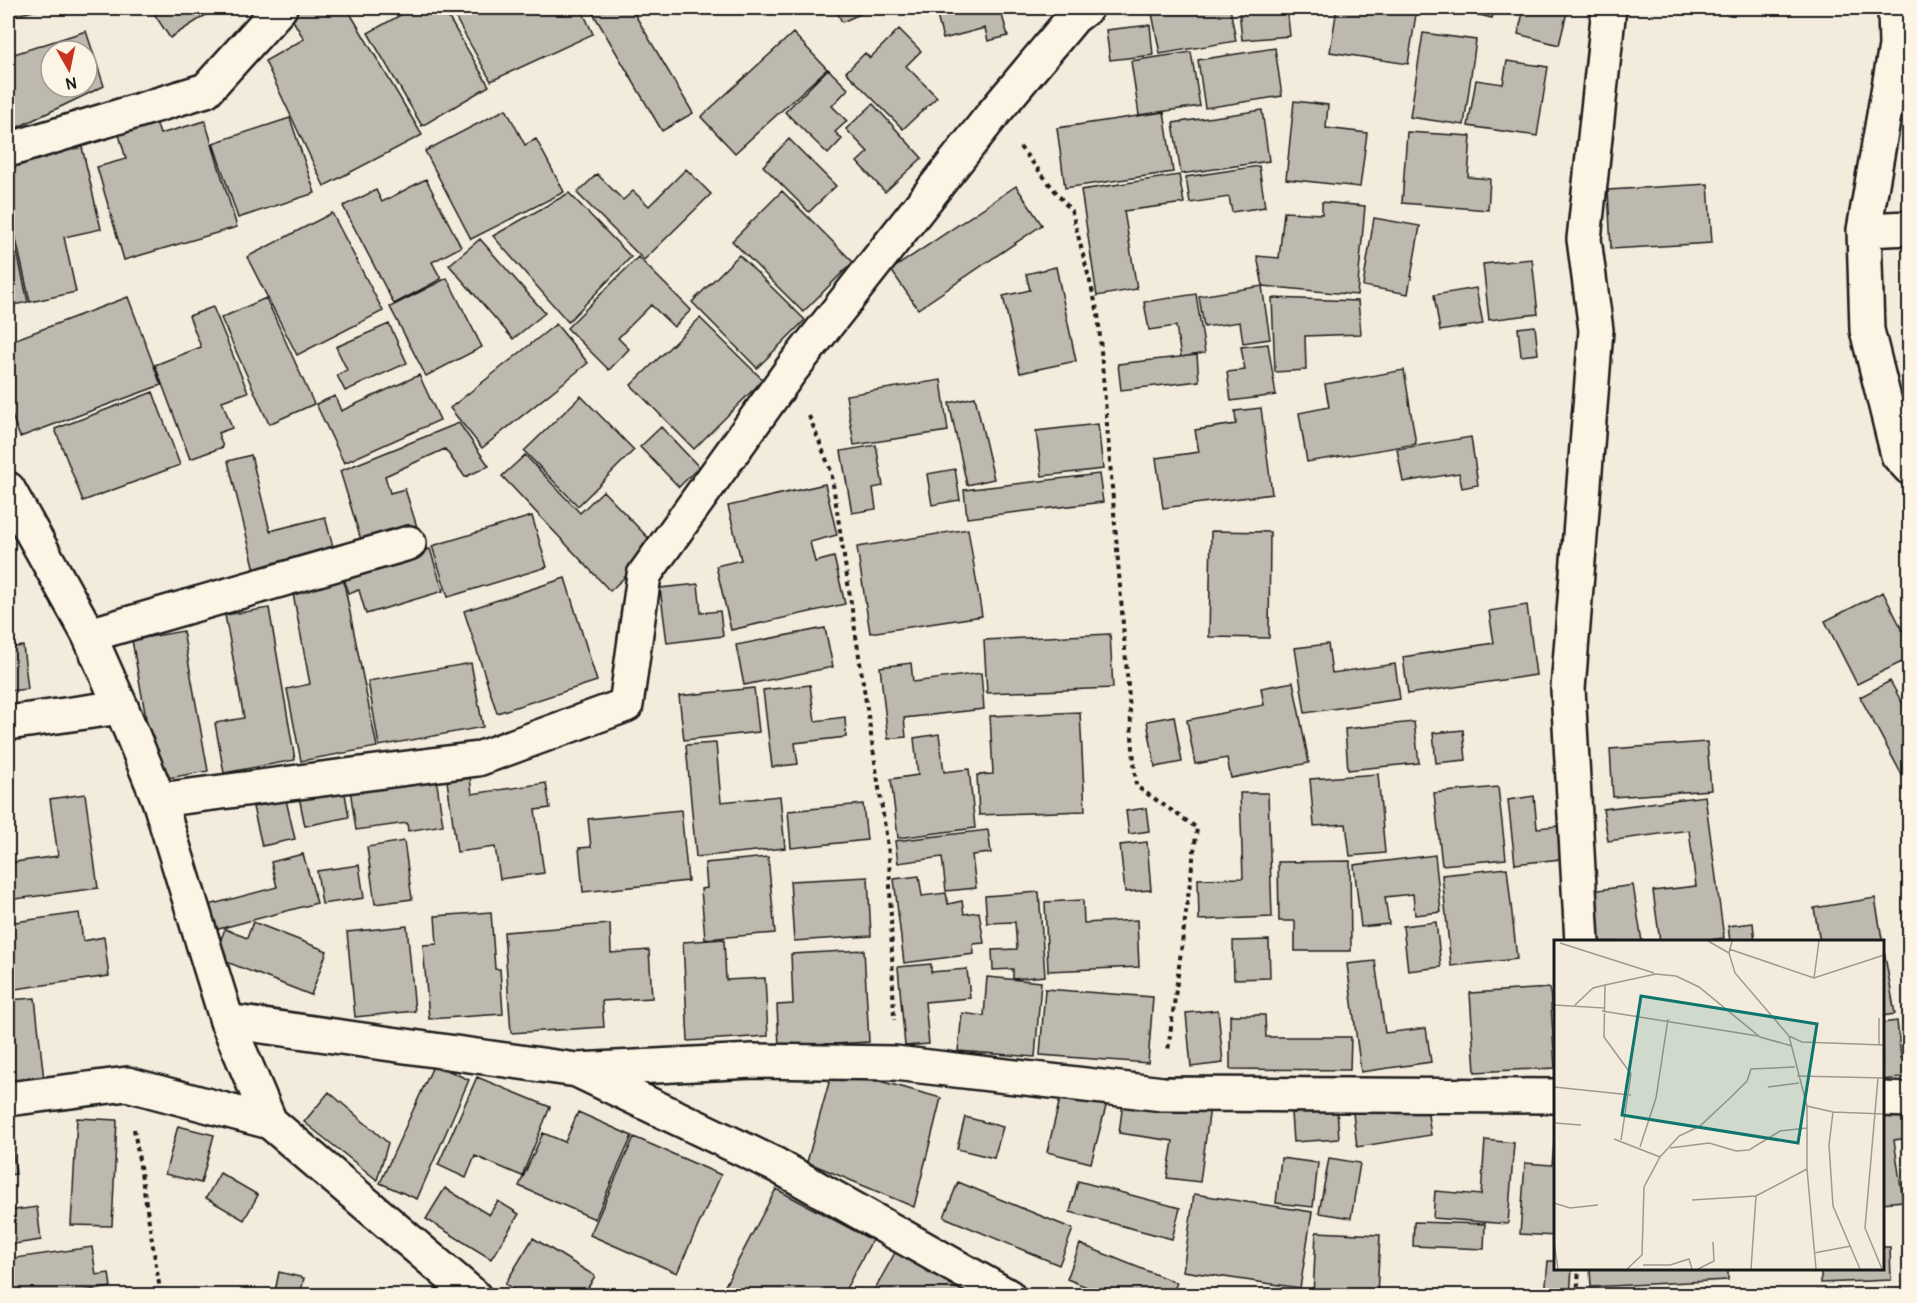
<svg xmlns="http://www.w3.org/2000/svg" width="1917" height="1303" font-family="Pangolin,sans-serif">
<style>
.building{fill:#beb9ae;stroke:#1c1c1c;stroke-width:1.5;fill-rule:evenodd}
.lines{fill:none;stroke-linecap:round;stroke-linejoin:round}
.minor-casing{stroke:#1c1c1c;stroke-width:38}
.tertiary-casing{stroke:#1c1c1c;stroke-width:38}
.path{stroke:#1c1c1c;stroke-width:4;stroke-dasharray:4.5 4.5;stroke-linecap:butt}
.minor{stroke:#fcf5e5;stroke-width:33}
.tertiary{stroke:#fcf5e5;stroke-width:33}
.inset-road{fill:none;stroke:#9d9990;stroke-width:1.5}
.view{fill:#0f766e;fill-opacity:0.15;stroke:#0f766e;stroke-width:3}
.inset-edge{fill:none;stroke:#1c1c1c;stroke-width:3}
</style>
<rect width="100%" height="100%" fill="#f3ecdd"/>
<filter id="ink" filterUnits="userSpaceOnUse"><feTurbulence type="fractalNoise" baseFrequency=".0167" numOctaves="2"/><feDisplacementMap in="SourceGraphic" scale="12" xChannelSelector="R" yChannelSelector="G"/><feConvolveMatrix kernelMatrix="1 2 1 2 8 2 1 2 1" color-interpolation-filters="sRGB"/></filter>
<g filter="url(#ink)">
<path class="building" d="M 8,8 L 46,8 L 8,17 Z
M 154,8 L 217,8 L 170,38 L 151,9 Z
M 295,8 L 347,8 L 422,135 L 324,186 L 265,61 L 304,39 L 288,12 Z
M 413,8 L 443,8 L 489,86 L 422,126 L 368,33 Z
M 450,8 L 581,8 L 593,34 L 491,81 Z
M 590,8 L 631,8 L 693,113 L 662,131 Z
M 835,8 L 874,8 L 842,22 Z
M 935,8 L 1000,8 L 1008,36 L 988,41 L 985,28 L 943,39 Z
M 1151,8 L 1199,8 L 1199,12 L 1230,8 L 1236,41 L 1160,54 Z
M 1239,8 L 1287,8 L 1290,36 L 1242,40 Z
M 1337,8 L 1417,8 L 1408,64 L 1330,52 Z
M 1451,8 L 1495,8 L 1492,18 Z
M 1524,8 L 1568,8 L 1559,45 L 1518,34 Z
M 1150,25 L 1153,55 L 1110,60 L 1106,30 Z
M 899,29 L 921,51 L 906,66 L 937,97 L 903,129 L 846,72 L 865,53 L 870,58 Z
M 86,31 L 104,86 L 8,132 L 8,56 ZM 51,51 L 87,51 L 87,87 L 51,87 Z
M 793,33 L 827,69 L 735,153 L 701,117 Z
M 1423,33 L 1476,40 L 1464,125 L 1410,117 Z
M 1275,48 L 1282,96 L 1205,108 L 1198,60 Z
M 1191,52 L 1200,106 L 1139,115 L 1131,61 Z
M 1507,61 L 1548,67 L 1537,136 L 1468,126 L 1476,80 L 1503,84 Z
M 828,69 L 848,89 L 832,106 L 847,121 L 835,132 L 842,139 L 828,154 L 785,112 Z
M 1294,101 L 1328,105 L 1326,128 L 1367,133 L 1360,187 L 1286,179 Z
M 873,104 L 922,158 L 885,192 L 857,162 L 868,152 L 846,129 Z
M 506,109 L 525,145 L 536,139 L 564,192 L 471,239 L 425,151 Z
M 1262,110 L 1269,161 L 1181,174 L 1173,123 Z
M 1164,112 L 1173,172 L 1065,188 L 1057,128 Z
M 153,113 L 160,134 L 205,121 L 237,227 L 124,260 L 97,167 L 126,159 L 116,124 Z
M 290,118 L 315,193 L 238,218 L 213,143 Z
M 1407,132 L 1471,136 L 1468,177 L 1490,179 L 1488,210 L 1402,203 Z
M 789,139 L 836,186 L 809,212 L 763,166 Z
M 82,147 L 101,229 L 64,237 L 76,292 L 30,302 L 8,203 L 8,163 Z
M 1259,166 L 1265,207 L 1232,212 L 1229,197 L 1190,203 L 1186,177 Z
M 686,169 L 711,194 L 644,260 L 577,193 L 597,174 L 623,200 L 633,191 L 649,206 Z
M 1179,175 L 1184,203 L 1124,211 L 1137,289 L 1097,296 L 1081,190 Z
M 426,179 L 461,247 L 432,262 L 441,279 L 394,304 L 343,206 L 376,190 L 382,202 Z
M 1708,184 L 1712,243 L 1611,249 L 1608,190 Z
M 1016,186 L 1042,225 L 918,309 L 891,270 Z
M 782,191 L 853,262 L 803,312 L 732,241 Z
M 569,193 L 631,257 L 568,322 L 493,236 Z
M 1322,202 L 1365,206 L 1357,295 L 1263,286 L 1257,256 L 1279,258 L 1284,212 L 1322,214 Z
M 8,211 L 28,302 L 8,306 Z
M 332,213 L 383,311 L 297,355 L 247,257 Z
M 1374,218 L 1420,226 L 1408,294 L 1363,286 Z
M 480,239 L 545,313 L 513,339 L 449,265 Z
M 739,255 L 805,320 L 757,368 L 692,302 Z
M 638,257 L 691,310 L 674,327 L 651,305 L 618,338 L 629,349 L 609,370 L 567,328 Z
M 1532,259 L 1538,314 L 1489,320 L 1483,264 Z
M 1056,267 L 1076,361 L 1020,373 L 1003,296 L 1030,290 L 1026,274 Z
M 447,278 L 482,347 L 426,376 L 390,307 Z
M 1262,286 L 1270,339 L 1243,343 L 1240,322 L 1204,327 L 1199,296 Z
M 1476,288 L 1483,324 L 1440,331 L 1434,295 Z
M 1196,294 L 1205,353 L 1181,357 L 1176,326 L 1149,330 L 1144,302 Z
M 128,297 L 161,385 L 20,437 L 8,405 L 8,342 Z
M 266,298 L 314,404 L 269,424 L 221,318 Z
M 1272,298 L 1358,301 L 1361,334 L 1305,336 L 1306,370 L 1275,372 Z
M 213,307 L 248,392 L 222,401 L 232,428 L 218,433 L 223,447 L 190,459 L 155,365 L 201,347 L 189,316 Z
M 700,318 L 763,380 L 694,449 L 631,385 Z
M 389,324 L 407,363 L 345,391 L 337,375 L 347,370 L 336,347 Z
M 556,324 L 588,363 L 482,448 L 450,408 Z
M 1535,326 L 1538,354 L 1521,356 L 1518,328 Z
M 1268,344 L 1276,395 L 1231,401 L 1227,372 L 1245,370 L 1241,347 Z
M 1197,355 L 1199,381 L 1121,390 L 1118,364 Z
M 1404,370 L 1416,444 L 1307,462 L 1299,413 L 1329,407 L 1325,384 Z
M 419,375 L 440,420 L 344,463 L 316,404 L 335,396 L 341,411 Z
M 941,380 L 948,431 L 854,445 L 846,395 Z
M 153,392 L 180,465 L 83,501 L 55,429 Z
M 581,396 L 634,450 L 578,506 L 524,451 Z
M 975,397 L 994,479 L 967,485 L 949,403 Z
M 1261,408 L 1272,494 L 1163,508 L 1156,458 L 1199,452 L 1195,430 L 1236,424 L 1235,411 Z
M 459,423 L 489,466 L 465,477 L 445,449 L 385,476 L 390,493 L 405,489 L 417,527 L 362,543 L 340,471 Z
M 1098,424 L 1103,469 L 1042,476 L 1036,431 Z
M 661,427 L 699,467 L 679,487 L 640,447 Z
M 1471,437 L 1478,485 L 1462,488 L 1459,473 L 1403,482 L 1397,449 Z
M 876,445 L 883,486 L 873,488 L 876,509 L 852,513 L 841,451 Z
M 251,455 L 270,531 L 325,517 L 336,558 L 257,578 L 228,461 Z
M 525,455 L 580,513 L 603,491 L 657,547 L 610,591 L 502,476 Z
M 955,469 L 960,500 L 932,505 L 927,474 Z
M 1099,474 L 1103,502 L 967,518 L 964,490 Z
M 825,484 L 837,535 L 810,542 L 815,562 L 834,557 L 845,604 L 731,630 L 716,566 L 741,560 L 728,506 Z
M 532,516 L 547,567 L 448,597 L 432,546 Z
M 968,529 L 982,616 L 870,633 L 857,547 Z
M 1211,531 L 1270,532 L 1269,638 L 1209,637 Z
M 430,549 L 443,591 L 366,614 L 359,590 L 348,593 L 343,574 Z
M 343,578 L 377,747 L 301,761 L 287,689 L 310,684 L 292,588 Z
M 565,578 L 597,681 L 497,713 L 464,611 Z
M 698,584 L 701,613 L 720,611 L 723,636 L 667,643 L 660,588 Z
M 1883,592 L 1910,645 L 1910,658 L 1857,684 L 1825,621 Z
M 1527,605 L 1536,675 L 1408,694 L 1403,657 L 1494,643 L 1489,611 Z
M 269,608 L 295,760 L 224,773 L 215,723 L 244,718 L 225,615 Z
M 825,628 L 833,667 L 744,685 L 736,645 Z
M 183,631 L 208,771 L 157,780 L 132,640 Z
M 1110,634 L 1113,688 L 987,693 L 984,640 Z
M 1328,644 L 1332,673 L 1395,664 L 1400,699 L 1305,713 L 1295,648 Z
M 23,646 L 28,689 L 8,691 L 8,648 Z
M 471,663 L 483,727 L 379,746 L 368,681 Z
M 911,663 L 913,682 L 981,673 L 984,709 L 904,718 L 906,737 L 888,739 L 880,667 Z
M 1890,681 L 1910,717 L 1909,788 L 1860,697 Z
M 1293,682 L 1309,763 L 1231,778 L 1227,758 L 1195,764 L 1187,720 L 1264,705 L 1261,688 Z
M 810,685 L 815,721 L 845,717 L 846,737 L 795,743 L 798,764 L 772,767 L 763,690 Z
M 754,688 L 759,732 L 684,740 L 679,696 Z
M 1080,712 L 1085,811 L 979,815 L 977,775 L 993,774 L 990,716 Z
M 1174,716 L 1182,762 L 1155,767 L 1147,721 Z
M 1414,722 L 1419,763 L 1348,770 L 1345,729 Z
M 1463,730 L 1466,760 L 1436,763 L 1433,733 Z
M 939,734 L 944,772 L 969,769 L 975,828 L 898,838 L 891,779 L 918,775 L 914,738 Z
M 1707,742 L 1711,790 L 1613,797 L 1610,749 Z
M 716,743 L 721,802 L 780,796 L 785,848 L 696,857 L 686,745 Z
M 1378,774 L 1385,853 L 1350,856 L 1346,824 L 1314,826 L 1310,779 Z
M 436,777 L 443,825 L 408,831 L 407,823 L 356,830 L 350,789 Z
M 470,778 L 472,794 L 546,783 L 550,808 L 535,810 L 544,873 L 500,879 L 495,847 L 457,852 L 447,781 Z
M 1498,787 L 1506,859 L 1442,865 L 1434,793 Z
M 344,788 L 349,817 L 305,826 L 299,797 Z
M 1240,793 L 1268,793 L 1272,917 L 1199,920 L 1198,879 L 1243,878 Z
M 85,794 L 98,888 L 8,900 L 8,863 L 58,856 L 50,799 Z
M 1534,796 L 1537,828 L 1558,826 L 1561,859 L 1515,864 L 1508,800 Z
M 1705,796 L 1724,938 L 1694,942 L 1660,942 L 1653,891 L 1696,886 L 1689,830 L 1608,841 L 1603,809 Z
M 286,800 L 295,839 L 262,846 L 253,807 Z
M 863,804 L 867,840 L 791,848 L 788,811 Z
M 1146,808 L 1149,831 L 1129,834 L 1126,811 Z
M 681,810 L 688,881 L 583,892 L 579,848 L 591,847 L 588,819 Z
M 988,830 L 991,853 L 972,855 L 976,888 L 946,891 L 942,857 L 898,863 L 895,841 Z
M 404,841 L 412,899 L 375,904 L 367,847 Z
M 1147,842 L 1151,890 L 1125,892 L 1120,845 Z
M 303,854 L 317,903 L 211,931 L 205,906 L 277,887 L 271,862 Z
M 1435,855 L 1441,912 L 1415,915 L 1413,894 L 1385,897 L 1389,924 L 1361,927 L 1354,865 Z
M 768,857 L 775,933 L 705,939 L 701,889 L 707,888 L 705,863 Z
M 1350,861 L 1351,951 L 1295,951 L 1295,921 L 1279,921 L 1278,862 Z
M 359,865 L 364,898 L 322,904 L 317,871 Z
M 1507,868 L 1517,959 L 1451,966 L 1442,875 Z
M 919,876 L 922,896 L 946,893 L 948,904 L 962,901 L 964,914 L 979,912 L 984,943 L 973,944 L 974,954 L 904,963 L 894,879 Z
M 868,877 L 871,936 L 794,941 L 790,881 Z
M 1633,885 L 1642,942 L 1600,942 L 1592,891 Z
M 1039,892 L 1045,976 L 1013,979 L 1013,969 L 993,970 L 992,950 L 1017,949 L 1015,922 L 987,923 L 985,896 Z
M 1875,898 L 1895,1014 L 1882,1016 L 1882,942 L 1820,942 L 1814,908 Z
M 1083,900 L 1084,923 L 1137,920 L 1139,967 L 1048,971 L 1045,902 Z
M 491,912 L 495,969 L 500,969 L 503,1014 L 429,1019 L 423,945 L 437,944 L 435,916 Z
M 79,913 L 83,941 L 104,937 L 109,976 L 8,990 L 8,923 Z
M 253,922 L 327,951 L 311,995 L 214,957 L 225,929 L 247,938 Z
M 1436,922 L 1441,967 L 1408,971 L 1403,926 Z
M 1753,923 L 1755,942 L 1730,942 L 1728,926 Z
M 610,924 L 611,953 L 649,950 L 652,998 L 602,1001 L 604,1027 L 511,1033 L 504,932 Z
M 407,926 L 415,1011 L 355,1017 L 347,932 Z
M 724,939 L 726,980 L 765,978 L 768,1036 L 688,1041 L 683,942 Z
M 1269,940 L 1270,978 L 1234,979 L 1233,941 Z
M 864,950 L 869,1042 L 779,1047 L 777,1005 L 793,1004 L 791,954 Z
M 1375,961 L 1385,1033 L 1426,1028 L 1431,1062 L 1361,1072 L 1347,964 Z
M 931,964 L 931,972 L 967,969 L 970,998 L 925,1002 L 929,1044 L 905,1046 L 898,967 Z
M 987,977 L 1041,982 L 1035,1057 L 958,1051 L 962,1013 L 984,1016 Z
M 1550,988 L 1555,1068 L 1475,1072 L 1470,993 Z
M 1045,989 L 1153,997 L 1148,1063 L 1040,1055 Z
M 35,998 L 44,1080 L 8,1084 L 8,1000 Z
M 1218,1010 L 1223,1063 L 1191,1067 L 1186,1013 Z
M 1230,1015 L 1265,1015 L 1266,1037 L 1351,1037 L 1350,1070 L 1230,1069 Z
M 1897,1021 L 1901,1058 L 1910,1058 L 1910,1077 L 1882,1080 L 1882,1023 Z
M 434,1064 L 469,1080 L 417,1199 L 380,1183 Z
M 833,1068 L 941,1098 L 914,1207 L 807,1162 Z
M 477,1077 L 550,1107 L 522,1176 L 475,1156 L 466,1178 L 438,1165 Z
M 1063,1087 L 1108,1099 L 1091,1163 L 1047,1152 Z
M 329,1092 L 388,1143 L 377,1180 L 304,1122 Z
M 1124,1095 L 1210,1107 L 1200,1182 L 1167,1178 L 1173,1141 L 1119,1133 Z
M 1426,1102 L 1431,1135 L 1357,1147 L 1353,1113 Z
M 1337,1109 L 1339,1139 L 1293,1142 L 1291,1113 Z
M 578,1112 L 632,1136 L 595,1219 L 519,1186 L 543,1133 L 565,1142 Z
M 1905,1115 L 1909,1138 L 1894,1140 L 1903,1201 L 1882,1203 L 1882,1118 Z
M 965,1117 L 1003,1127 L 994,1158 L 957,1149 Z
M 77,1118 L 117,1120 L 112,1226 L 71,1225 Z
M 178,1126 L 214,1135 L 201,1183 L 165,1174 Z
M 1556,1126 L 1556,1236 L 1520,1234 L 1525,1163 L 1552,1165 Z
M 634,1137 L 721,1175 L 677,1273 L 590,1235 Z
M 1485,1140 L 1514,1143 L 1508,1224 L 1433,1218 L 1435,1191 L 1481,1195 Z
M 8,1145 L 12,1145 L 16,1174 L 8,1175 Z
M 1281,1158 L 1318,1163 L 1313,1207 L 1276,1203 Z
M 1329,1158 L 1360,1163 L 1351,1218 L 1319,1213 Z
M 220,1173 L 258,1195 L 244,1220 L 206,1198 Z
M 1078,1181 L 1180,1208 L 1172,1239 L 1070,1212 Z
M 958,1182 L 1073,1229 L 1059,1265 L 944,1217 Z
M 445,1188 L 489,1215 L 498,1201 L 519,1214 L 491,1259 L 426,1219 Z
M 776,1189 L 872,1240 L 842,1296 L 720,1295 Z
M 1194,1194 L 1312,1212 L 1300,1288 L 1183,1271 Z
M 37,1207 L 41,1240 L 8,1245 L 8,1211 Z
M 1414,1222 L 1485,1224 L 1484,1249 L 1413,1246 Z
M 1316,1232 L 1380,1235 L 1377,1296 L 1313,1296 Z
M 533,1238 L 595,1276 L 583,1296 L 524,1296 L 505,1284 Z
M 1080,1244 L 1177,1283 L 1171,1296 L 1109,1296 L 1067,1279 Z
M 92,1247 L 96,1275 L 109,1273 L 111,1287 L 54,1296 L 8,1296 L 8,1252 L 9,1259 Z
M 1882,1247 L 1890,1247 L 1891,1280 L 1821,1283 L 1821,1268 L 1882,1268 Z
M 896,1251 L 975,1296 L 871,1296 Z
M 1548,1261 L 1556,1261 L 1556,1268 L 1572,1268 L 1570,1296 L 1545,1296 Z
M 1590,1268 L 1728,1268 L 1728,1280 L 1591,1287 Z
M 279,1272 L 304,1278 L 300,1296 L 274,1296 Z
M 1817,1291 L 1847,1291 L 1847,1296 L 1817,1296 Z"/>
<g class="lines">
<g class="minor-casing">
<path id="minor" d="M 1895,8 L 1896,46 L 1864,230 L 1867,330 L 1898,455 L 1910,468
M 8,150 L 206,90 L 280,8
M 1864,230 L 1910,228
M 89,635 L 409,543
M 8,723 L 121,707
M 159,800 L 478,759 L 626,705 L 644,575 L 791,370 L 993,114 L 1074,17 L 1086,8
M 1582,942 L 1568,689 L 1596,330 L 1584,239 L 1609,8
M 227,1021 L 577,1070 L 776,1165 L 1008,1296
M 577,1070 L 753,1061 L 895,1063 L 1163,1094 L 1556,1096
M 8,1099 L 127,1084 L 270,1122
M 1882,1099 L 1910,1100"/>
</g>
<g class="tertiary-casing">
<path id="tertiary" d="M 8,489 L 89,635 L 121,707 L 159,800 L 227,1021 L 270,1122 L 474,1296"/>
</g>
<path class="path" d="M 1020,147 L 1072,212 L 1098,313 L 1136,786 L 1197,828 L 1168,1051
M 809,416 L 831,471 L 889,854 L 894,1020
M 134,1129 L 161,1296
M 1577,1296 L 1579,1268"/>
<use href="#minor" class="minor"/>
<use href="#tertiary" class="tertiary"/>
</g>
</g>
<g transform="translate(1554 940)">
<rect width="330" height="330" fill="#f3ecdd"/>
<path class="inset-road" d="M 154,1 L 175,13M 178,1 L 175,13 L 181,33 L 235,96 L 253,166 L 279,172 L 330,174M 6,3 L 100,33M 175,9 L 260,38 L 330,15M 260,38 L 265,1M 51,45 L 50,97 L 77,134 L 67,200M 0,65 L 50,68M 21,65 L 39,48 L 51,45 L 102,34 L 122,36 L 145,47 L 206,97 L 238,106M 48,71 L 204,96M 325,78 L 325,105M 235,96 L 248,102 L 330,105M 243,136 L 330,138M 324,138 L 311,288 L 328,329M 0,147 L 77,155M 214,147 L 245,143M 253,166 L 253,229 L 262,329M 279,172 L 275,205 L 279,266 L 306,329M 0,183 L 27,185M 60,199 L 106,217M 86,207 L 102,158 L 114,79M 116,208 L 155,203 L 182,211 L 195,210 L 226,191 L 253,188M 138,260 L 202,256 L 253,229M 0,263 L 16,268 L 44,265M 0,302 L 4,329M 260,313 L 297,306M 89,325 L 116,325 L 135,319 L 138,329M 73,329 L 88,315 L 90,247 L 106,217 L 125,196 L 146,186 L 177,157 L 193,141 L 197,129 L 241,127M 144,329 L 160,321 L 159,302M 197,329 L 202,256"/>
<path class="view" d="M 87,56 L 263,84 L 244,203 L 68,175 Z"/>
<rect width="330" height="330" class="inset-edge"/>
</g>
<rect width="1917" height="1303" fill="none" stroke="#fcf5e5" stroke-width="30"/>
<rect x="15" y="15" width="1887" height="1273" fill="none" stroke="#1c1c1c" stroke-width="2" filter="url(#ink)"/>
<g transform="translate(69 69) rotate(171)"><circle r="28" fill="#fcf5e5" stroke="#a29e95" stroke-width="1.5"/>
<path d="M0-4.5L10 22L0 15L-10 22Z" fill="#c8321e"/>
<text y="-9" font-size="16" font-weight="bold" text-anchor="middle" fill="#1c1c1c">N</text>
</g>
</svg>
